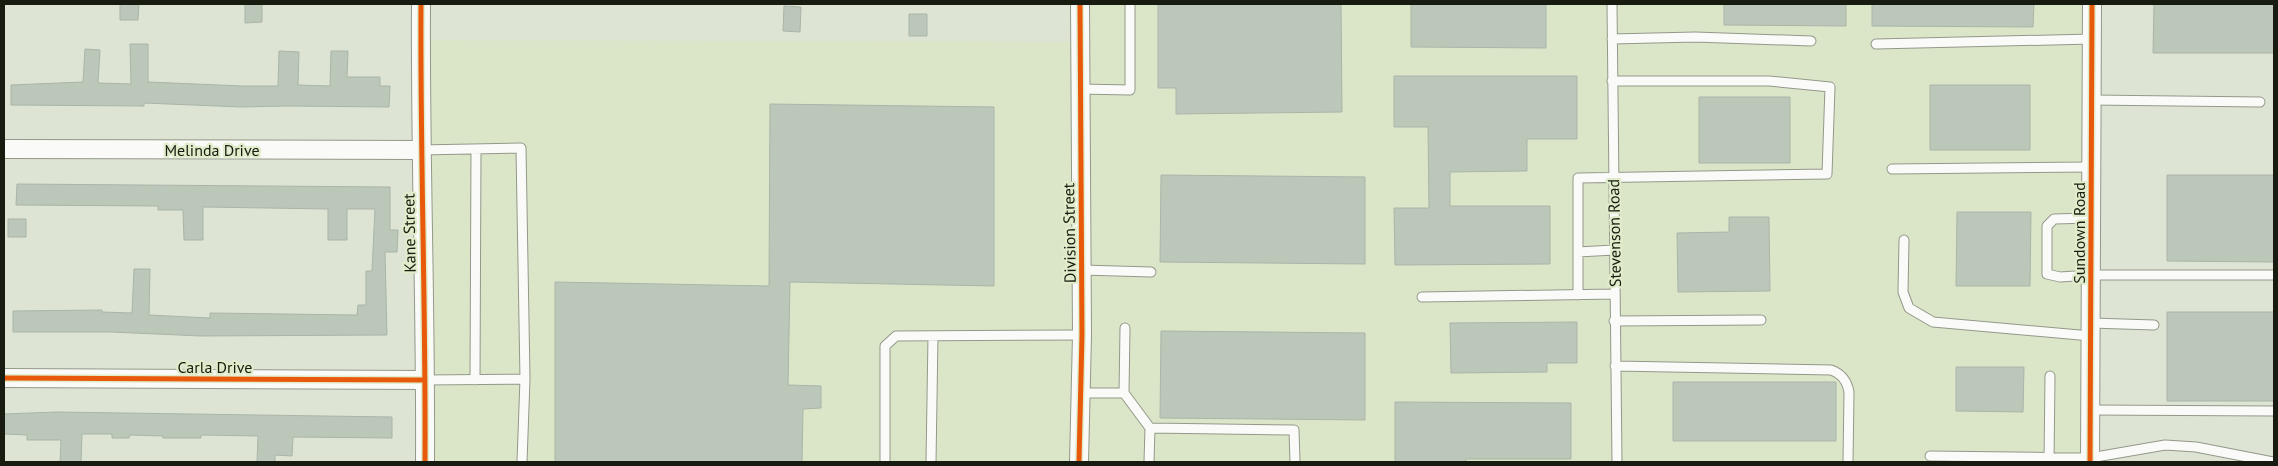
<svg xmlns="http://www.w3.org/2000/svg" width="2278" height="466" font-family="'PT Sans',sans-serif">
<style>
.built{fill:#dbe6c8}
.building{fill:#bac7b9;stroke:#abb4a9}
.lines{fill:none;stroke-linecap:round;stroke-linejoin:round}
.service-casing{stroke:#93988a;stroke-width:11}
.minor-casing{stroke:#93988a;stroke-width:20}
.service{stroke:#fafbf8;stroke-width:9}
.minor{stroke:#fafbf8;stroke-width:18}
.cycleway-casing{stroke:#e1eccb;stroke-width:8}
.cycleway{stroke:#e8590c;stroke-width:5}
.labels{text-anchor:middle;stroke-width:4.5;stroke-linejoin:round;paint-order:stroke}
.street-label{font-size:16px;fill:#181c10;stroke:#e1eccb}
</style>
<rect width="100%" height="100%" fill="#dee4d3"/>
<path class="built" d="M 1078,4 L 2089,4 L 2087,462 L 424,462 L 426,40 L 1078,42 Z"/>
<path class="building" d="M 120,4 L 139,4 L 138,20 L 120,20 Z
M 245,4 L 262,4 L 262,22 L 245,23 Z
M 1158,4 L 1341,4 L 1342,112 L 1176,114 L 1176,88 L 1158,88 Z
M 1411,4 L 1546,4 L 1546,48 L 1411,47 Z
M 1724,4 L 1846,4 L 1846,26 L 1724,25 Z
M 1872,4 L 2034,4 L 2033,27 L 1872,26 Z
M 2154,4 L 2274,4 L 2274,53 L 2153,53 Z
M 784,6 L 801,7 L 800,32 L 783,31 Z
M 909,14 L 927,14 L 927,36 L 909,36 Z
M 130,44 L 148,44 L 148,82 L 242,86 L 278,86 L 279,51 L 299,52 L 298,85 L 330,86 L 331,51 L 348,51 L 347,77 L 380,77 L 380,86 L 390,86 L 389,107 L 287,106 L 241,107 L 144,103 L 144,106 L 11,105 L 11,85 L 83,82 L 85,49 L 100,50 L 98,83 L 131,84 Z
M 1394,76 L 1577,76 L 1577,139 L 1527,139 L 1527,171 L 1450,172 L 1450,206 L 1550,206 L 1550,264 L 1395,265 L 1394,208 L 1429,208 L 1428,127 L 1394,127 Z
M 1930,85 L 2030,85 L 2030,150 L 1930,150 Z
M 1699,97 L 1790,97 L 1790,163 L 1699,163 Z
M 770,104 L 994,107 L 994,286 L 790,282 L 788,385 L 821,386 L 821,408 L 803,409 L 802,462 L 555,462 L 555,282 L 769,286 Z
M 1161,175 L 1365,177 L 1365,264 L 1160,262 Z
M 2167,175 L 2274,175 L 2274,262 L 2167,261 Z
M 17,184 L 390,187 L 390,230 L 398,230 L 397,252 L 385,252 L 387,335 L 201,336 L 111,332 L 13,332 L 13,311 L 102,310 L 102,312 L 132,313 L 134,269 L 150,269 L 149,315 L 210,318 L 210,313 L 357,315 L 358,305 L 366,305 L 366,271 L 372,271 L 375,209 L 347,209 L 347,240 L 328,240 L 328,209 L 203,207 L 203,240 L 184,240 L 183,210 L 158,210 L 158,206 L 16,205 Z
M 1957,212 L 2031,212 L 2030,286 L 1956,286 Z
M 1729,217 L 1769,217 L 1770,291 L 1678,292 L 1677,233 L 1729,232 Z
M 8,219 L 26,219 L 26,237 L 8,237 Z
M 2167,312 L 2274,312 L 2274,401 L 2167,401 Z
M 1577,322 L 1577,363 L 1547,363 L 1547,372 L 1451,373 L 1450,323 Z
M 1161,331 L 1365,333 L 1365,420 L 1160,418 Z
M 1956,367 L 2024,367 L 2023,412 L 1956,411 Z
M 1673,382 L 1836,382 L 1836,441 L 1673,441 Z
M 1395,402 L 1571,403 L 1571,459 L 1466,459 L 1466,462 L 1395,462 Z
M 57,412 L 392,417 L 392,438 L 293,437 L 292,456 L 275,455 L 275,462 L 257,462 L 258,436 L 201,435 L 201,438 L 163,438 L 163,436 L 130,435 L 129,438 L 112,438 L 112,434 L 82,434 L 81,462 L 60,462 L 61,440 L 27,440 L 27,435 L 4,434 L 4,414 Z"/>
<g class="lines">
<g class="service-casing">
<path id="service" d="M 1612,4 L 1617,462
M 1612,39 L 1695,37 L 1811,41
M 1876,44 L 2092,39
M 1079,89 L 1130,90 L 1130,4
M 2092,100 L 2260,102
M 420,150 L 521,148 L 525,379 L 522,462
M 1892,169 L 2091,167
M 2091,218 L 2054,219 L 2047,226 L 2047,274 L 2060,277 L 2091,275 L 2274,275
M 1904,240 L 1903,292 L 1909,308 L 1933,322 L 2091,336
M 1578,252 L 1614,250
M 1082,270 L 1151,272
M 1578,295 L 1578,178 L 1827,174 L 1830,87 L 1769,81 L 1612,81
M 1422,297 L 1614,294
M 1614,321 L 1761,320
M 2091,323 L 2154,325
M 1615,366 L 1831,370 C 1842,374 1847,381 1849,392 L 1848,462
M 425,380 L 525,379
M 475,380 L 476,149
M 1080,393 L 1124,393 L 1125,328
M 1124,393 L 1150,428 L 1294,430 L 1295,462
M 2090,410 L 2274,411
M 1930,456 L 2090,458 L 2165,445 L 2196,447 L 2273,462
M 885,462 L 885,346 L 896,336 L 1082,335
M 931,462 L 933,336
M 1149,462 L 1150,428
M 2049,462 L 2050,376"/>
</g>
<g class="minor-casing">
<path id="minor" d="M 421,4 C 420,157 426,309 425,462
M 4,149 L 420,150
M 4,378 L 425,380
M 1079,462 L 1082,335 L 1080,4
M 2090,462 L 2092,4"/>
</g>
<use href="#service" class="service"/>
<use href="#minor" class="minor"/>
<g class="cycleway-casing">
<path id="cycleway" d="M 421,4 C 420,157 426,309 425,462
M 4,378 L 425,380
M 1079,462 L 1082,335 L 1080,4
M 2090,462 L 2092,4"/>
</g>
<use href="#cycleway" class="cycleway"/>
</g>
<g class="labels">
<g class="street-label">
<text x="212" y="156">Melinda Drive</text>
<text transform="translate(409 233) rotate(-91)" y="6">Kane Street</text>
<text transform="translate(1069 233) rotate(-91)" y="6">Division Street</text>
<text transform="translate(1614 233) rotate(-91)" y="6">Stevenson Road</text>
<text transform="translate(2079 233) rotate(-90)" y="6">Sundown Road</text>
<text x="215" y="373">Carla Drive</text>
</g>
</g>
<rect width="2278" height="466" fill="none" stroke="#181c10" stroke-width="10"/>
</svg>
